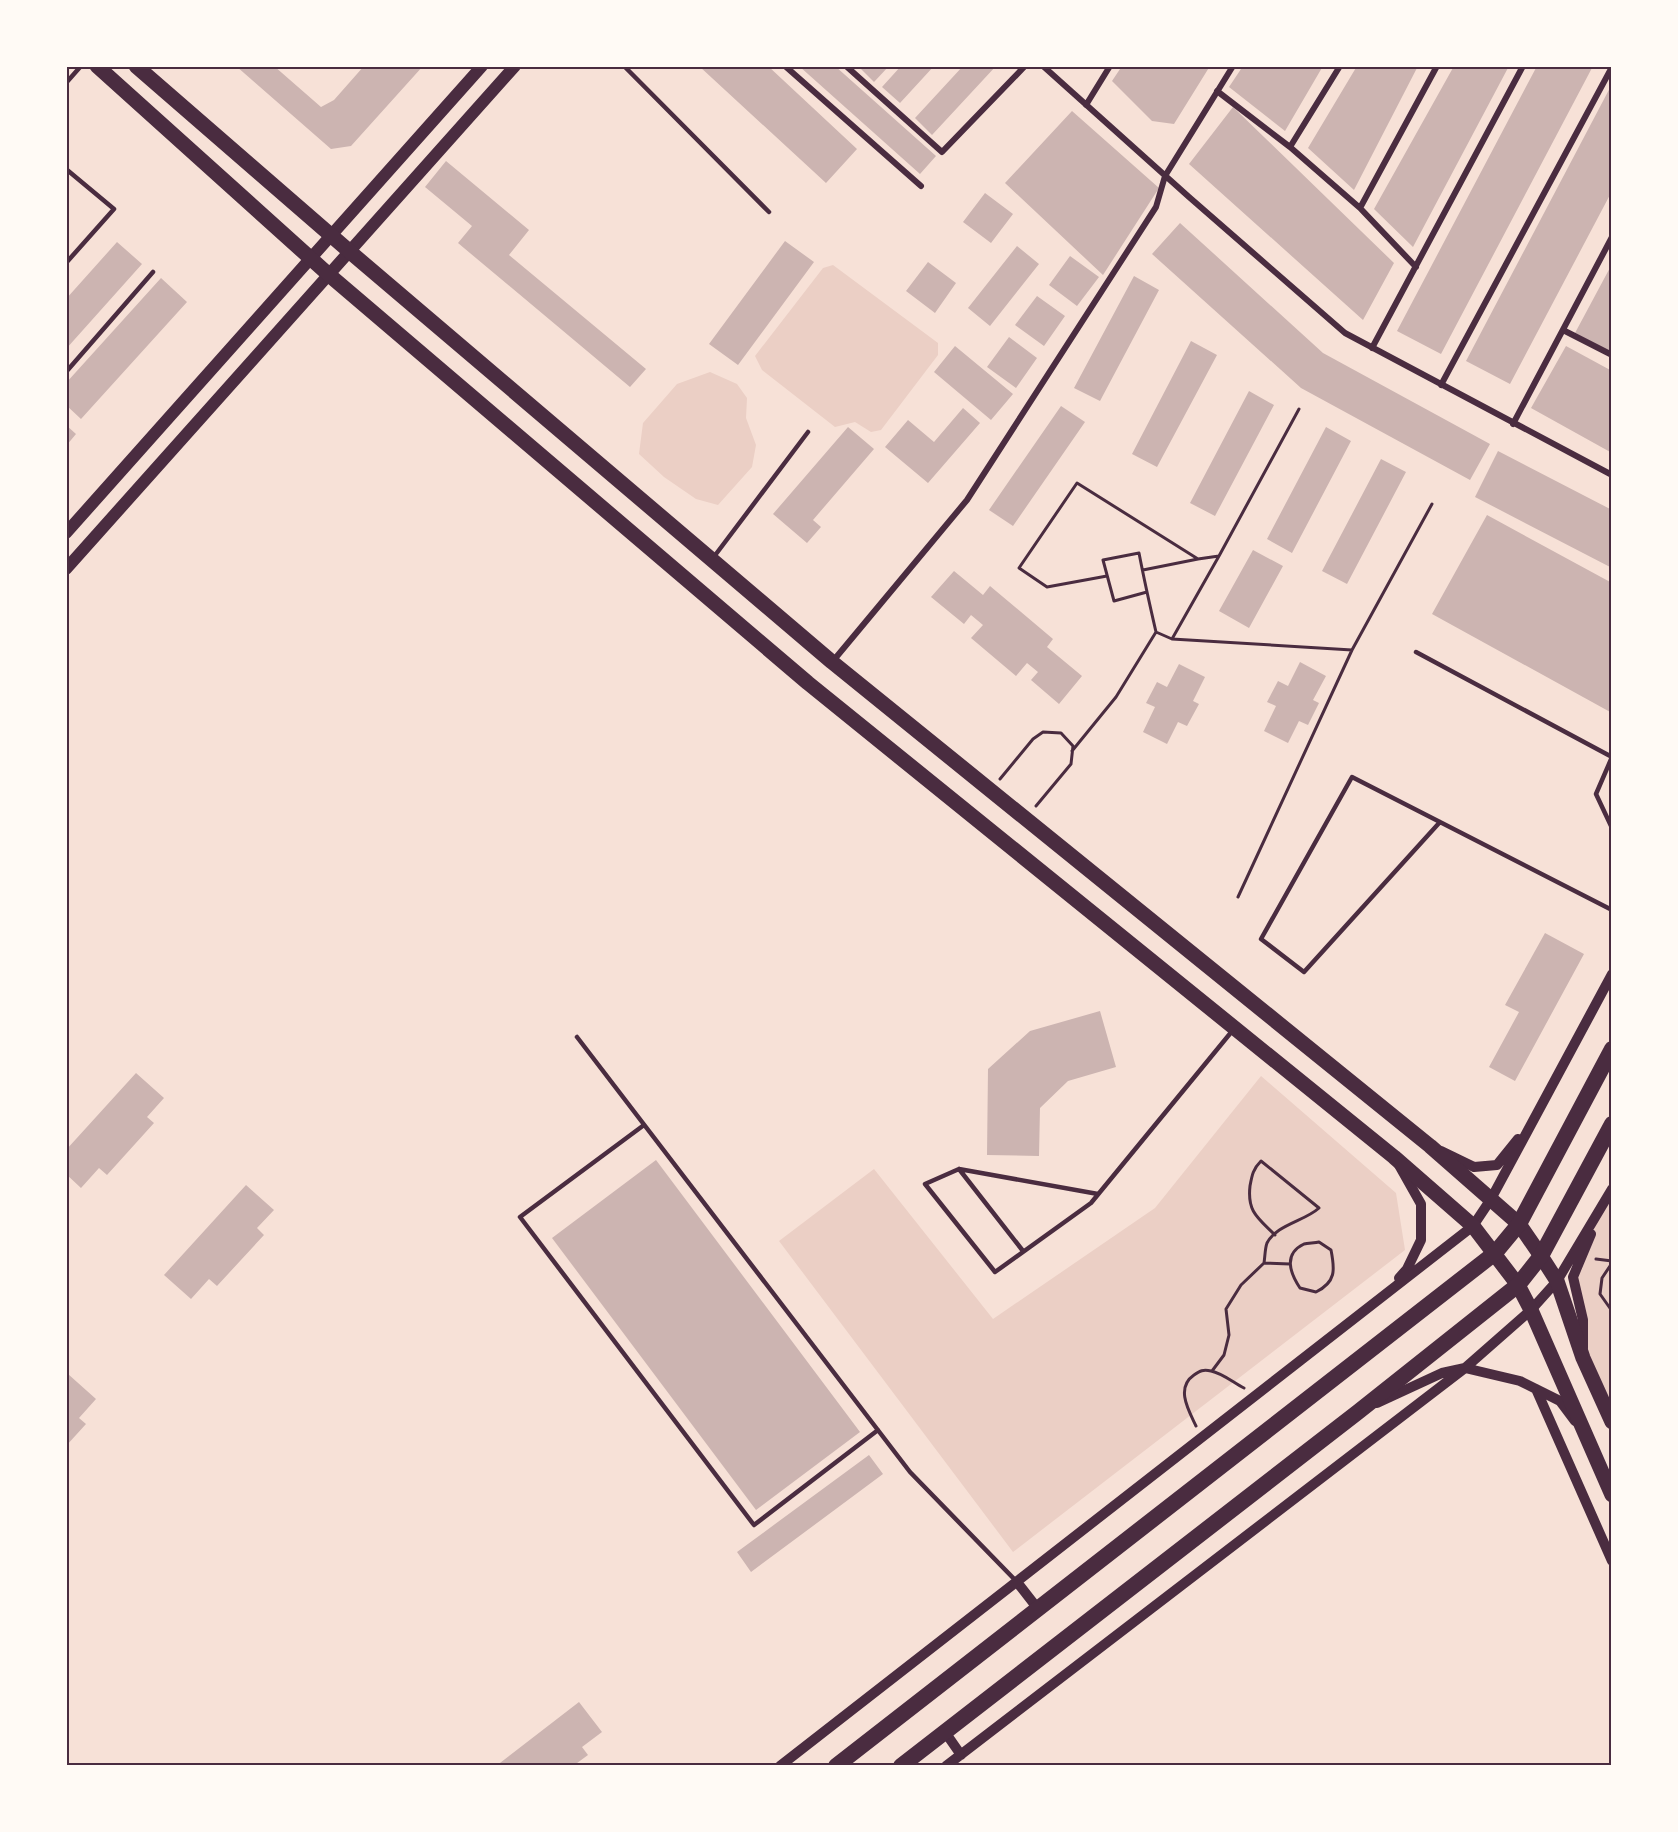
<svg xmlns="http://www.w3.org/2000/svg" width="1678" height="1832" font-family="'Golos Text',sans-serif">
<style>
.green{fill:#ebcfc5}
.building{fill:#ccb4b1}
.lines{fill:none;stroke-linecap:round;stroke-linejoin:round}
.path{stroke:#4a2c40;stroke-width:3}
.service{stroke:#4a2c40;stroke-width:4.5}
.minor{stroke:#4a2c40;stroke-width:6}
.tertiary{stroke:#4a2c40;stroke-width:10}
.secondary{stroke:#4a2c40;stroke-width:12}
.primary{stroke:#4a2c40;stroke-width:15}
.trunk{stroke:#4a2c40;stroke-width:16}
.neatline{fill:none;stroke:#4a2c40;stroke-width:2}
</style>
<rect width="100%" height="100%" fill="#f7e1d7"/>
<path class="green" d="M 833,265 L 938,343 L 938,355 L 881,430 L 871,432 L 855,422 L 835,427 L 762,370 L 755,356 L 823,268 Z
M 710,372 L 737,384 L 747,398 L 746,418 L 756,445 L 752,467 L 718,505 L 696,499 L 664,477 L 639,454 L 643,423 L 677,384 Z
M 1261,1076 L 1396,1193 L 1405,1250 L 1013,1552 L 779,1241 L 874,1169 L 993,1319 L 1155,1208 Z
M 1612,1189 L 1612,1422 L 1583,1358 L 1574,1288 L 1581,1258 Z"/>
<path class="building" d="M 236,66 L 274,66 L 321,107 L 334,100 L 364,66 L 423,66 L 351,146 L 331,149 Z
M 699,66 L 768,66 L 857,149 L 826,183 Z
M 799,66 L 835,66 L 936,156 L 920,174 Z
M 858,66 L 889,66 L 874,82 Z
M 901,66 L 934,66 L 900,103 L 882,87 Z
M 963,66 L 996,66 L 932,135 L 915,118 Z
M 1122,66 L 1210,66 L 1174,124 L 1152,121 L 1112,81 Z
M 1243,66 L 1323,66 L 1285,131 L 1229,87 Z
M 1357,66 L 1418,66 L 1354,190 L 1308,148 Z
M 1454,66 L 1509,66 L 1413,247 L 1374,209 Z
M 1537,66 L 1593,66 L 1441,354 L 1397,331 Z
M 1612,84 L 1612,191 L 1510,384 L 1466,361 Z
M 1233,107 L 1394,263 L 1363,320 L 1189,164 Z
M 1072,111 L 1159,188 L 1103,275 L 1005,183 Z
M 446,161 L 529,230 L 509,255 L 646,369 L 630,387 L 458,243 L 472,226 L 425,187 Z
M 985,193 L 1013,214 L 991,243 L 963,222 Z
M 1180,223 L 1323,353 L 1490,444 L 1470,480 L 1301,388 L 1152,254 Z
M 785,241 L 814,262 L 738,365 L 709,344 Z
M 117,242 L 142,264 L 66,349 L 66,299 Z
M 1017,246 L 1039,264 L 990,326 L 968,308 Z
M 1070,256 L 1099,277 L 1077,306 L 1049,285 Z
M 928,262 L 956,283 L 935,313 L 906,291 Z
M 1612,264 L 1612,353 L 1575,333 Z
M 1134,276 L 1159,290 L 1100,401 L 1074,388 Z
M 161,278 L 187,302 L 81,419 L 66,405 L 66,383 Z
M 1037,296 L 1065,316 L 1044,346 L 1015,325 Z
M 1009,337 L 1037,358 L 1016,388 L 987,367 Z
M 1191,341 L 1217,355 L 1157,467 L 1132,454 Z
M 955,346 L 1013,394 L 991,420 L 934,372 Z
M 1566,346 L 1612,371 L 1612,453 L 1531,408 Z
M 1249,391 L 1274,405 L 1215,516 L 1190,503 Z
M 1061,406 L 1085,422 L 1013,526 L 989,510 Z
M 963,408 L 980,423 L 928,483 L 885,447 L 908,420 L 934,442 Z
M 66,425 L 76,434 L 66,446 Z
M 848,427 L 874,449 L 813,520 L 821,527 L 807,543 L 773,514 Z
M 1326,427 L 1351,441 L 1292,553 L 1267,539 Z
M 1498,451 L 1612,510 L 1612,568 L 1475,497 Z
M 1381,459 L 1406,472 L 1347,584 L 1322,571 Z
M 1487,515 L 1612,583 L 1612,713 L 1432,614 Z
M 1253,550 L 1283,566 L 1249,628 L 1219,611 Z
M 954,571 L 983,595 L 990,586 L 1053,639 L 1047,647 L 1082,676 L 1059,704 L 1031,680 L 1038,672 L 1027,663 L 1016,676 L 971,638 L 983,625 L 971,615 L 964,624 L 931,597 Z
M 1300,662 L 1326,676 L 1313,700 L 1319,703 L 1308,725 L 1299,721 L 1288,743 L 1264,731 L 1276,706 L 1267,702 L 1278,681 L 1288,686 Z
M 1179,664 L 1205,677 L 1193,701 L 1199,704 L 1187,726 L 1178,722 L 1167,744 L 1143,732 L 1155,707 L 1146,703 L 1157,682 L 1167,687 Z
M 1545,933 L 1584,954 L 1515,1081 L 1489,1067 L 1519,1012 L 1505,1005 Z
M 1100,1011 L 1116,1067 L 1068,1081 L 1040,1108 L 1039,1156 L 987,1155 L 988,1069 L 1030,1031 Z
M 136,1073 L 164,1098 L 147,1117 L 154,1123 L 107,1175 L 99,1168 L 81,1188 L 66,1174 L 66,1150 Z
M 656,1160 L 860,1432 L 756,1510 L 552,1238 Z
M 246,1185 L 274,1210 L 257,1228 L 264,1235 L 217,1286 L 209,1279 L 191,1299 L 164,1275 Z
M 68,1374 L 96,1399 L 79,1418 L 86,1424 L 66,1446 L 66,1377 Z
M 869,1455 L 883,1474 L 751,1572 L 737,1552 Z
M 579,1702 L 602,1732 L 582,1747 L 588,1755 L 573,1766 L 496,1766 Z"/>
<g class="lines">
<path class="path" d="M 1198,559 L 1219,556 L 1299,409
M 1107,576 L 1047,587 L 1019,568 L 1077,483 L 1198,559 L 1143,570
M 1147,592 L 1114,601 L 1103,560 L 1139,553 C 1144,579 1150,606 1156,632
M 1172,639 L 1219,556
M 1072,751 L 1116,697 L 1156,632 L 1172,639 L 1352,650
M 1000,779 L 1033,739 L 1043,732 L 1061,733 L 1073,746 L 1071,764 L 1036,806
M 1238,897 L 1352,650 L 1432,504
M 1319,1242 L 1331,1250 C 1335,1270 1336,1282 1316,1292 L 1300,1288 C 1290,1273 1283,1254 1304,1244 C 1308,1243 1315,1243 1319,1242 Z
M 1596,1259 L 1612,1261
M 1264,1263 C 1265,1257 1265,1248 1267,1243 C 1276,1225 1305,1221 1319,1208 L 1261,1161 C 1253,1169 1252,1175 1250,1186 C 1247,1212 1258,1218 1275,1235
M 1612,1263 L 1602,1278 L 1600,1294 L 1612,1311
M 1212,1371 L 1224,1355 L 1229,1335 L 1226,1309 L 1241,1285 L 1264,1263 L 1290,1264
M 1196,1426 C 1189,1411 1175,1388 1194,1375 C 1200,1371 1203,1369 1211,1371 C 1222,1373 1234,1383 1244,1388"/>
<path class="service" d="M 624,66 L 769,212
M 66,83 L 81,66
M 66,169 L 114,209 L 66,263
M 66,372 L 153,272
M 713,558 L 808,432
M 1416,652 L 1612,757
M 1612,757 L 1596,794 L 1612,828
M 1440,822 L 1304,972 L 1261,939 L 1352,777 L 1612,910
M 577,1037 L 910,1472 L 1017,1582
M 644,1125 L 520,1217 L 754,1525 L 878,1430
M 959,1169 L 1023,1251
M 1098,1194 L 959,1169 L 925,1184 L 995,1272 L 1091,1203 L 1233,1030"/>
<path class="minor" d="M 785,66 L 921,186
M 846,66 L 942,152 L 1025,66
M 1043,66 L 1189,197 L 1345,333 L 1612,475
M 1340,66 L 1290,147 L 1360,208
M 1217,91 L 1290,147
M 1086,105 L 1110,66
M 1416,267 L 1360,208 L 1437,66
M 1563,330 L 1612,355
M 1372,348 L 1523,66
M 1441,385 L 1612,67
M 1513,424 L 1612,237
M 833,661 L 967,500 L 1156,207 L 1165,176 L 1233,66"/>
<path class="tertiary" d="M 1441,1151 L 1474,1167 L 1497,1165 L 1518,1139
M 1399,1165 L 1421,1204 L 1421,1240 L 1407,1269 L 1399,1278
M 1583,1348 L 1583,1320 L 1573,1277 L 1591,1234
M 1536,1389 L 1612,1561
M 1377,1403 L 1442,1373 L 1465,1368 L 1520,1381 L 1560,1401 L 1575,1421
M 1017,1582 L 1038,1609
M 945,1732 L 961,1755
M 780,1766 L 1473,1226 L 1491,1199 L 1612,974
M 946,1766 L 1465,1368 L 1531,1310 L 1557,1281 L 1612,1189"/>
<path class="secondary" d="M 66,533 L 482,66
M 66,569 L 515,66"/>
<path class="primary" d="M 97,66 L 328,274 L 808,683 L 1394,1157 L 1473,1226 L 1518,1285 L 1531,1310 L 1612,1495
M 136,66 L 349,251 L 832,662 L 1430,1146 L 1519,1224 L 1541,1256 L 1557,1281 L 1583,1358 L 1612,1422"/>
<path class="trunk" d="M 836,1766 L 1495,1253 L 1519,1224 L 1612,1049
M 901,1766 L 1358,1412 L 1518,1285 L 1541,1256 L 1612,1124"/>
</g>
<rect width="1678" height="1832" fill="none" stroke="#fffaf5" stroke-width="135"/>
<rect x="68" y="68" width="1542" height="1696" class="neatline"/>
</svg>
